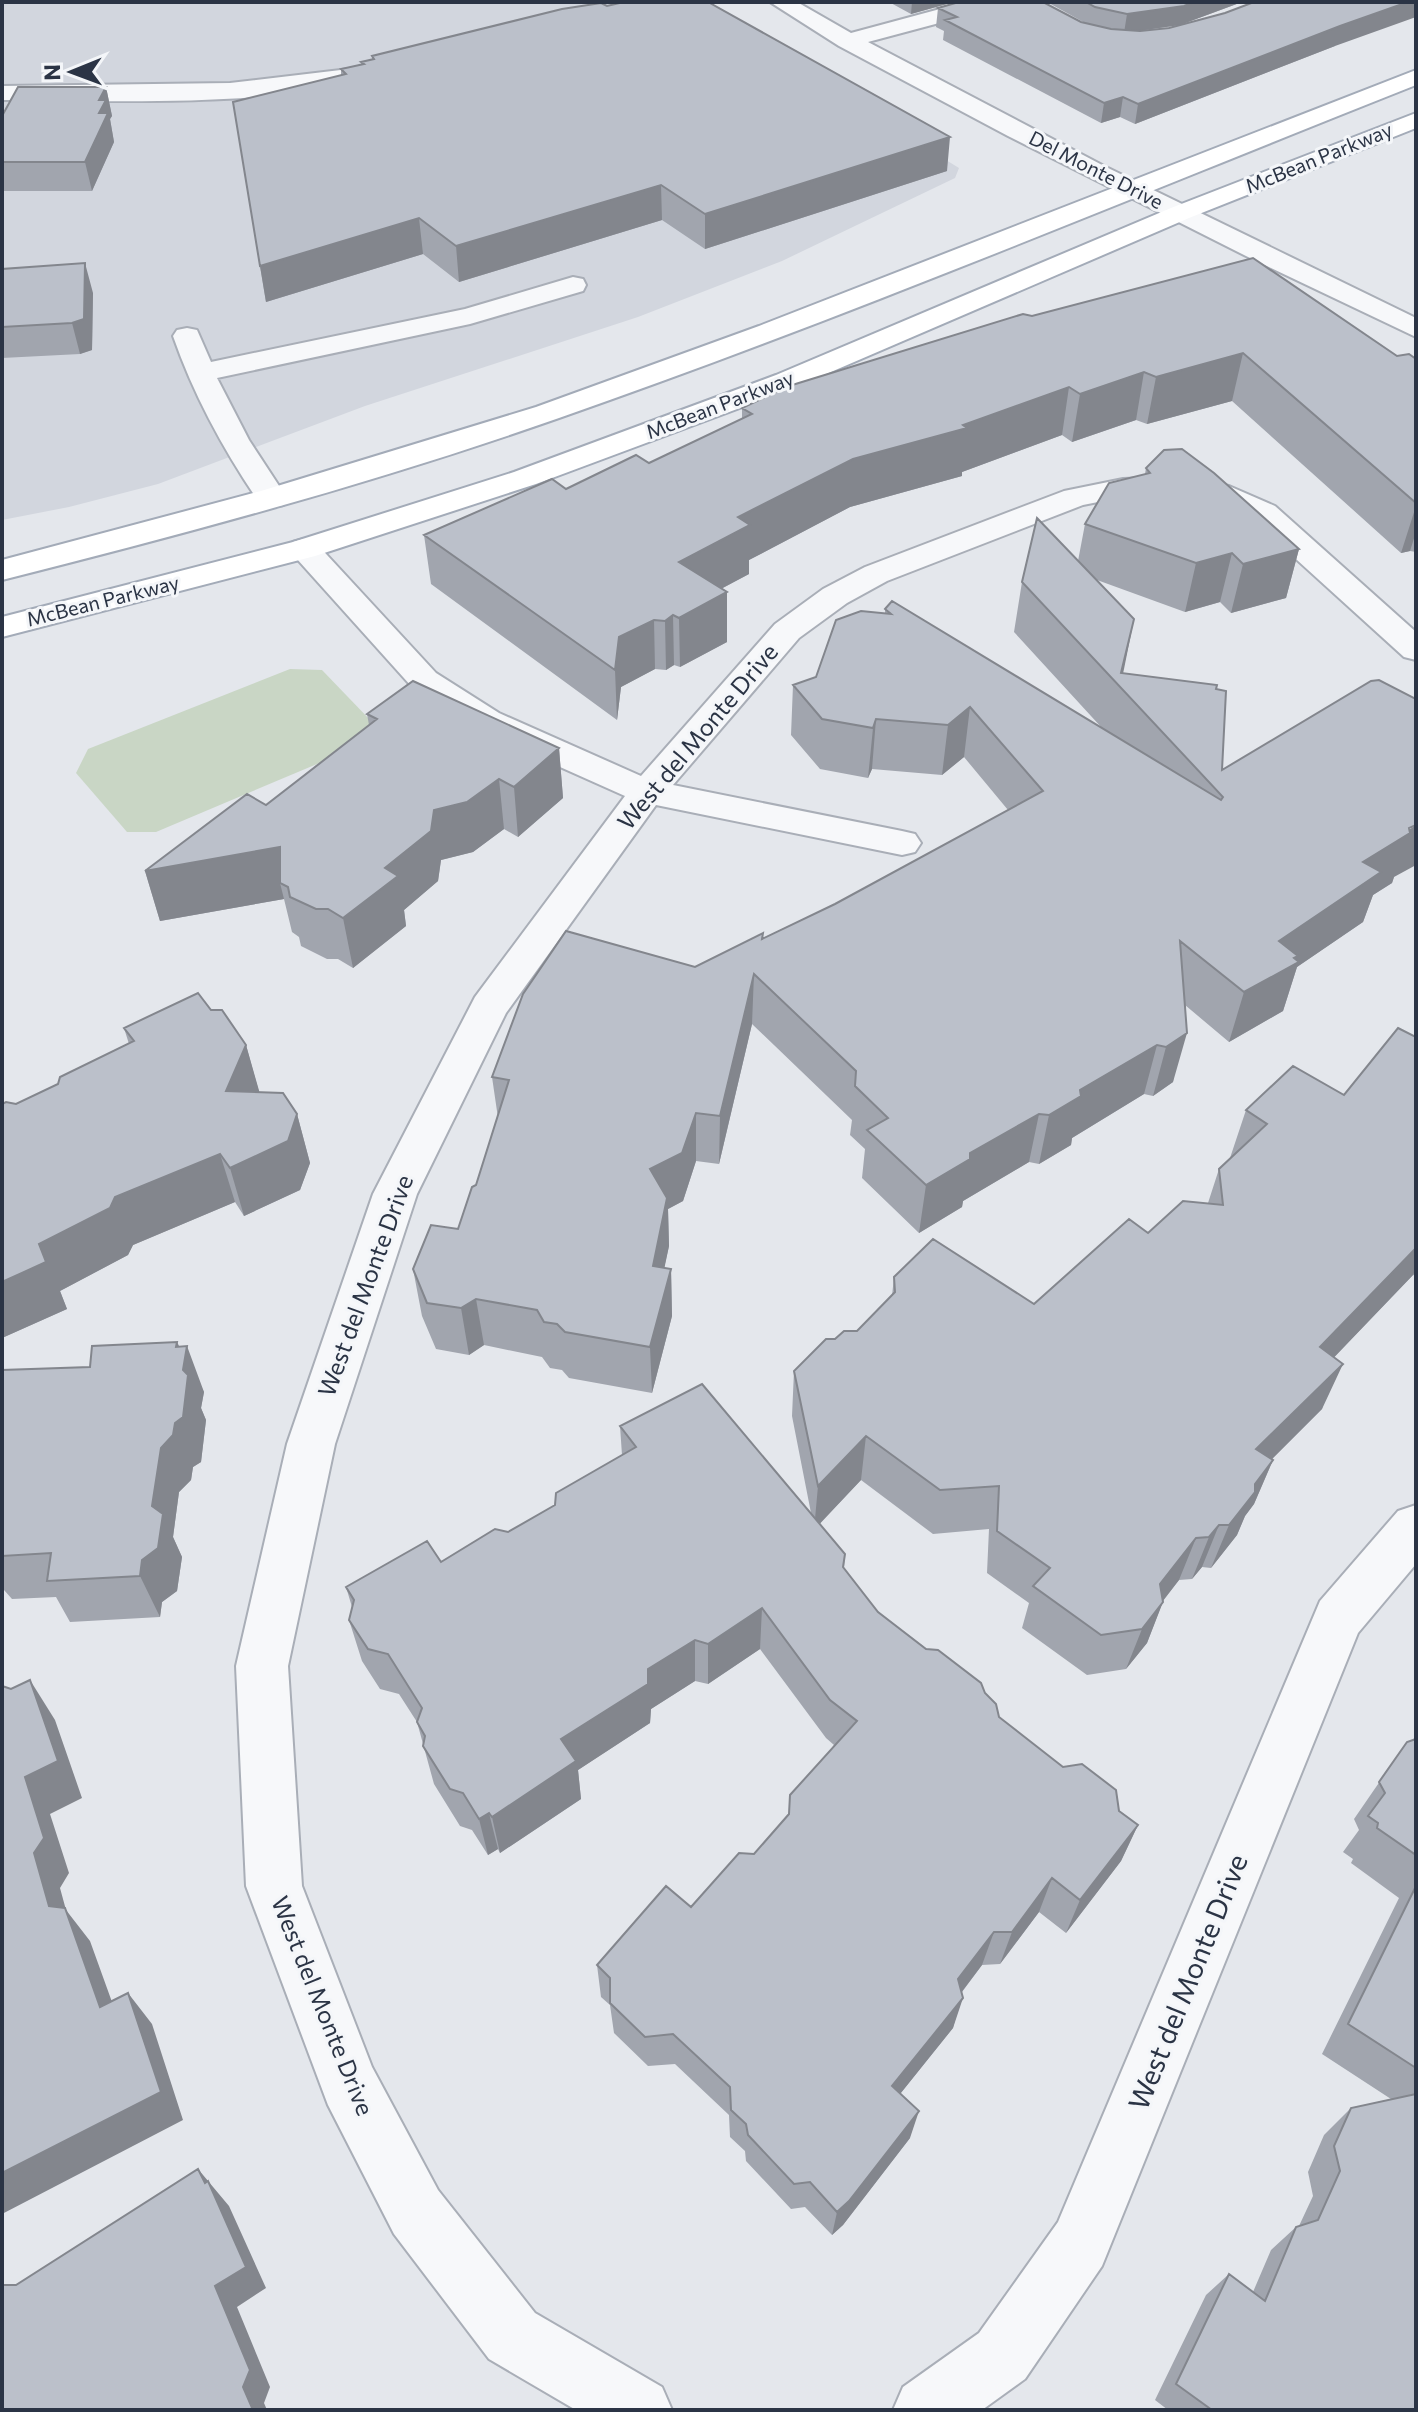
<svg xmlns="http://www.w3.org/2000/svg" width="1418" height="2412" font-family="Commissioner,sans-serif">
<style>
.built{fill:#d2d6de}
.green{fill:#c9d6c5}
.lines{fill:none;stroke-linecap:round;stroke-linejoin:round}
.minor-casing{stroke:#a9aeb7;stroke-width:4}
.major-casing{stroke:#a3abb8;stroke-width:4}
.minor{fill:#f7f8fa;fill-rule:evenodd}
.major{fill:#fff;fill-rule:evenodd}
.wall{fill:#a1a5ae;fill-rule:evenodd}
.shaded-wall{fill:#83868d}
.building{fill:#bbc0ca;stroke:#83868d;stroke-width:2}
.labels{text-anchor:middle;stroke-width:6;stroke-linejoin:round;paint-order:stroke}
.far-street-label{font-size:20px;fill:#2b3445;stroke:#f4f6f9}
.street-label{font-size:24px;fill:#2b3445;stroke:#f4f6f9}
.near-street-label{font-size:28px;fill:#2b3445;stroke:#f4f6f9}
</style>
<rect width="100%" height="100%" fill="#e4e7ec"/>
<path class="built" d="M 2,2 L 688,2 L 959,168 L 955,178 L 782,261 L 638,317 L 365,406 L 158,484 L 69,507 L 2,520 Z"/>
<path class="green" d="M 290,669 L 322,670 L 373,723 L 362,745 L 156,832 L 127,832 L 76,773 L 88,749 Z"/>
<g class="lines">
<g class="minor-casing">
<path id="minor" d="M 770,2 L 797,2 L 851,33 L 966,2 L 1002,2 L 999,7 L 868,42 L 1104,166 L 1416,318 L 1416,337 L 1246,256 L 1008,136 L 839,46 Z
M 366,67 L 374,69 L 377,74 L 374,79 C 262,107 118,101 2,100 L 2,86 L 230,83 Z
M 573,277 L 583,279 L 586,285 L 583,291 L 470,324 L 217,378 L 249,440 L 287,498 L 283,505 L 272,507 L 261,505 C 224,451 194,396 173,336 L 177,330 L 187,328 L 197,330 L 211,362 L 465,309 Z
M 1172,477 L 1229,486 L 1275,506 L 1416,632 L 1416,660 L 1404,657 L 1253,520 L 1211,501 L 1172,495 L 1123,497 L 1083,505 L 887,581 L 847,603 L 799,638 L 673,785 L 902,831 L 915,834 L 921,843 L 915,852 L 902,855 L 656,805 L 506,1013 L 417,1194 L 335,1444 L 288,1666 L 302,1886 L 372,2067 L 438,2190 L 535,2313 L 662,2387 L 672,2410 L 576,2410 L 489,2359 L 394,2234 L 328,2105 L 246,1886 L 236,1666 L 287,1444 L 373,1194 L 475,997 L 625,796 L 475,729 L 412,687 L 288,549 L 293,542 L 304,539 L 315,542 L 436,673 L 499,713 L 641,776 L 775,624 L 823,589 L 865,567 L 1064,491 L 1123,479 Z
M 1416,1505 L 1416,1564 L 1358,1633 L 1102,2266 L 1025,2379 L 982,2410 L 893,2410 L 903,2387 L 979,2333 L 1058,2222 L 1320,1601 L 1398,1511 Z"/>
</g>
<g class="major-casing">
<path id="major" d="M 1416,70 L 1416,85 C 1131,198 848,317 559,418 C 377,482 189,533 2,580 L 2,560 L 261,491 L 536,407 L 759,326 Z
M 1416,113 L 1416,128 L 1189,218 L 796,387 L 536,484 L 315,556 L 2,637 L 2,617 L 293,542 L 514,472 L 776,375 L 1171,208 Z"/>
</g>
<use href="#minor" class="minor"/>
<use href="#major" class="major"/>
</g>
<path class="wall" d="M 889,2 L 954,2 L 911,14 Z
M 1047,2 L 1242,2 L 1180,25 L 1335,46 L 1135,124 L 1120,117 L 1101,123 L 943,40 L 944,31 L 936,27 L 938,8 L 1087,24 ZM 1180,25 L 1169,28 L 1138,31 Z
M 607,6 L 947,171 L 705,249 L 662,220 L 459,282 L 423,254 L 266,302 L 260,266 L 341,75 L 341,69 L 362,64 L 361,62 L 372,59 L 372,56 Z
M 106,87 L 112,116 L 110,119 L 114,142 L 92,191 L 2,191 L 2,116 Z
M 2,269 L 93,293 L 92,350 L 80,354 L 2,358 Z
M 1032,316 L 1416,359 L 1416,552 L 1410,551 L 1401,553 L 1232,401 L 1147,424 L 1136,420 L 1072,442 L 1062,435 L 962,472 L 962,476 L 850,507 L 749,560 L 749,574 L 721,589 L 727,642 L 680,667 L 674,665 L 666,670 L 655,669 L 621,687 L 617,720 L 431,584 L 424,535 L 649,463 L 742,419 L 742,408 Z
M 1146,468 L 1299,549 L 1286,598 L 1231,613 L 1220,602 L 1185,612 L 1097,580 L 1123,673 L 1216,689 L 1222,770 L 1394,877 L 1392,883 L 1373,895 L 1363,922 L 1297,967 L 1283,1011 L 1229,1042 L 1185,1005 L 1173,1082 L 1153,1096 L 1144,1094 L 1072,1138 L 1071,1145 L 1039,1164 L 1029,1162 L 963,1201 L 962,1207 L 919,1233 L 862,1178 L 865,1149 L 850,1135 L 852,1120 L 752,1024 L 719,1164 L 696,1161 L 683,1201 L 668,1209 L 669,1246 L 664,1268 L 671,1269 L 672,1316 L 652,1393 L 569,1378 L 562,1370 L 550,1368 L 542,1357 L 484,1345 L 469,1355 L 436,1349 L 422,1316 L 413,1269 L 458,1229 L 476,1185 L 498,1118 L 492,1077 L 695,967 L 763,933 L 763,938 L 835,904 L 1008,810 L 964,757 L 942,775 L 872,769 L 868,778 L 820,769 L 791,735 L 793,685 L 816,677 L 885,614 L 885,609 L 1102,728 L 1014,632 L 1022,582 L 1078,561 L 1085,524 L 1145,474 Z
M 367,714 L 559,748 L 563,798 L 518,837 L 504,829 L 473,852 L 441,860 L 438,881 L 404,910 L 406,926 L 353,968 L 338,959 L 327,959 L 301,946 L 299,937 L 292,932 L 284,899 L 160,921 L 145,871 L 266,805 L 369,725 Z
M 211,1010 L 246,1045 L 259,1092 L 297,1114 L 310,1163 L 300,1190 L 244,1216 L 235,1202 L 133,1245 L 128,1255 L 60,1291 L 67,1309 L 2,1338 L 16,1104 L 58,1084 L 129,1044 L 124,1028 Z
M 1416,1037 L 1416,1276 L 1413,1275 L 1334,1357 L 1322,1409 L 1272,1459 L 1273,1460 L 1254,1504 L 1245,1516 L 1237,1535 L 1211,1568 L 1202,1567 L 1192,1579 L 1179,1580 L 1163,1601 L 1147,1643 L 1126,1669 L 1087,1675 L 1022,1628 L 1029,1603 L 987,1573 L 989,1529 L 933,1534 L 861,1480 L 819,1524 L 845,1554 L 844,1568 L 878,1612 L 985,1693 L 999,1717 L 1138,1825 L 1121,1861 L 1066,1933 L 1039,1912 L 1000,1964 L 982,1965 L 962,1992 L 953,2028 L 900,2094 L 910,2138 L 843,2225 L 832,2235 L 805,2207 L 791,2209 L 746,2161 L 745,2151 L 730,2137 L 729,2115 L 675,2064 L 648,2066 L 614,2033 L 610,2005 L 601,1997 L 597,1965 L 691,1907 L 754,1854 L 789,1814 L 834,1745 L 826,1738 L 760,1649 L 708,1684 L 695,1681 L 651,1709 L 650,1723 L 578,1770 L 581,1799 L 500,1853 L 498,1849 L 488,1855 L 472,1830 L 460,1826 L 434,1784 L 417,1722 L 399,1694 L 380,1689 L 362,1661 L 349,1620 L 352,1607 L 346,1587 L 441,1562 L 508,1532 L 555,1505 L 622,1455 L 620,1426 L 811,1513 L 792,1416 L 794,1371 L 835,1339 L 857,1331 L 892,1296 L 894,1277 L 1034,1304 L 1148,1233 L 1208,1203 L 1219,1169 L 1230,1158 L 1246,1110 L 1344,1095 Z
M 177,1342 L 204,1392 L 201,1408 L 206,1420 L 201,1462 L 193,1467 L 191,1480 L 179,1492 L 173,1537 L 182,1557 L 177,1591 L 162,1602 L 160,1617 L 70,1622 L 56,1597 L 12,1599 L 4,1590 L 2,1590 L 2,1370 L 90,1367 Z
M 1416,1735 L 1416,2410 L 1168,2410 L 1155,2400 L 1206,2295 L 1229,2274 L 1253,2292 L 1271,2250 L 1296,2227 L 1299,2226 L 1313,2196 L 1308,2172 L 1324,2135 L 1351,2108 L 1391,2099 L 1322,2054 L 1399,1898 L 1351,1863 L 1353,1859 L 1343,1852 L 1359,1830 L 1354,1819 L 1407,1742 L 1413,1740 Z"/>
<path class="shaded-wall" d="M 912,2 L 954,2 L 911,14 Z
M 1194,2 L 1242,2 L 1180,25 L 1124,33 L 1127,14 Z
M 1408,2 L 1416,2 L 1416,17 L 1335,46 L 1135,124 L 1138,104 L 1340,26 Z
M 106,87 L 112,116 L 110,119 L 114,142 L 92,191 L 85,162 L 99,113 L 99,100 Z
M 1123,97 L 1120,117 L 1101,123 L 1104,103 Z
M 950,137 L 947,171 L 705,249 L 705,214 Z
M 661,185 L 662,220 L 459,282 L 456,246 Z
M 419,218 L 423,254 L 266,302 L 260,266 Z
M 85,263 L 93,293 L 92,350 L 80,354 L 72,323 Z
M 1243,353 L 1232,401 L 1147,424 L 1156,377 Z
M 1144,372 L 1136,420 L 1072,442 L 1080,394 Z
M 1069,387 L 1062,435 L 962,472 L 962,476 L 850,507 L 749,560 L 749,574 L 679,611 L 679,562 L 738,517 L 853,459 L 963,425 Z
M 1416,506 L 1416,532 L 1410,551 L 1401,553 Z
M 1299,549 L 1286,598 L 1231,613 L 1243,564 Z
M 1232,553 L 1220,602 L 1185,612 L 1196,563 Z
M 727,592 L 727,642 L 680,667 L 679,618 Z
M 673,615 L 674,665 L 666,670 L 665,621 Z
M 1134,619 L 1124,669 L 1120,687 L 1121,673 Z
M 654,620 L 655,669 L 621,687 L 617,720 L 615,670 L 619,637 Z
M 970,707 L 964,757 L 942,775 L 948,725 Z
M 876,719 L 872,769 L 868,778 L 873,728 Z
M 559,748 L 563,798 L 518,837 L 514,787 Z
M 499,779 L 504,829 L 473,852 L 441,860 L 438,881 L 404,910 L 406,926 L 353,968 L 343,918 L 434,810 Z
M 1416,825 L 1416,865 L 1394,877 L 1392,883 L 1373,895 L 1363,922 L 1297,967 L 1283,1011 L 1229,1042 L 1244,992 L 1279,941 L 1363,862 Z
M 280,847 L 288,887 L 280,883 L 284,899 L 160,921 L 145,871 Z
M 754,974 L 752,1024 L 719,1164 L 720,1116 Z
M 1187,1033 L 1173,1082 L 1153,1096 L 1166,1047 Z
M 246,1045 L 260,1094 L 226,1091 Z
M 1157,1045 L 1144,1094 L 1072,1138 L 1071,1145 L 1039,1164 L 1049,1115 L 1080,1090 Z
M 696,1113 L 696,1161 L 683,1201 L 668,1209 L 669,1246 L 655,1313 L 650,1169 Z
M 297,1114 L 310,1163 L 300,1190 L 244,1216 L 230,1168 Z
M 1039,1114 L 1029,1162 L 963,1201 L 962,1207 L 919,1233 L 926,1185 L 970,1153 Z
M 220,1154 L 235,1202 L 133,1245 L 128,1255 L 60,1291 L 67,1309 L 2,1338 L 2,1282 L 39,1244 L 115,1197 Z
M 1416,1248 L 1416,1269 L 1413,1275 L 1300,1393 L 1320,1347 Z
M 671,1269 L 672,1316 L 652,1393 L 650,1347 Z
M 476,1299 L 484,1345 L 469,1355 L 461,1308 Z
M 177,1342 L 184,1360 L 187,1346 L 204,1392 L 201,1408 L 206,1420 L 201,1462 L 193,1467 L 191,1480 L 179,1492 L 173,1537 L 182,1557 L 177,1591 L 162,1602 L 160,1617 L 140,1576 L 161,1448 L 183,1370 L 176,1347 Z
M 1343,1364 L 1322,1409 L 1238,1493 L 1256,1449 Z
M 866,1436 L 861,1480 L 814,1530 L 818,1486 Z
M 1273,1460 L 1254,1504 L 1245,1516 L 1237,1535 L 1211,1568 L 1229,1525 L 1255,1484 Z
M 1219,1525 L 1202,1567 L 1192,1579 L 1209,1537 Z
M 1196,1538 L 1179,1580 L 1144,1625 L 1160,1584 Z
M 1163,1602 L 1147,1643 L 1126,1669 L 1142,1629 Z
M 762,1608 L 760,1649 L 708,1684 L 708,1644 Z
M 695,1640 L 695,1681 L 651,1709 L 650,1723 L 578,1770 L 581,1799 L 500,1853 L 492,1817 L 561,1739 L 648,1669 Z
M 30,1680 L 55,1720 L 82,1798 L 50,1814 L 69,1873 L 60,1888 L 66,1910 L 90,1941 L 125,2038 L 100,2007 L 49,1906 L 34,1853 L 25,1777 Z
M 489,1813 L 498,1849 L 488,1855 L 479,1819 Z
M 1138,1825 L 1121,1861 L 1066,1933 L 1080,1900 Z
M 1052,1878 L 1039,1912 L 1000,1964 L 1012,1932 Z
M 994,1932 L 982,1965 L 948,2010 L 958,1979 Z
M 128,1993 L 152,2024 L 183,2120 L 2,2214 L 2,2173 Z
M 963,1998 L 953,2028 L 884,2114 L 892,2086 Z
M 919,2111 L 910,2138 L 843,2225 L 832,2235 L 837,2212 Z
M 198,2169 L 229,2206 L 266,2288 L 237,2307 L 270,2387 L 264,2403 L 267,2410 L 253,2410 L 243,2387 L 215,2286 L 205,2183 Z"/>
<path class="building" d="M 624,2 L 708,2 L 950,137 L 705,214 L 661,185 L 456,246 L 419,218 L 260,266 L 233,102 L 346,74 L 341,69 L 364,64 L 361,62 L 374,59 L 372,56 L 562,9 L 601,3 L 607,6 Z
M 959,2 L 1043,2 L 1081,22 L 1111,29 L 1140,31 L 1169,28 L 1225,13 L 1254,2 L 1408,2 L 1340,26 L 1138,104 L 1123,97 L 1104,103 L 945,20 L 957,17 L 938,8 Z
M 1086,2 L 1194,2 L 1184,6 L 1127,14 L 1095,7 Z
M 18,87 L 106,87 L 99,100 L 106,100 L 99,113 L 108,113 L 85,162 L 2,162 L 2,116 Z
M 1253,258 L 1397,356 L 1409,354 L 1416,359 L 1416,503 L 1243,353 L 1156,377 L 1144,372 L 1080,394 L 1069,387 L 963,425 L 967,428 L 853,459 L 738,517 L 750,525 L 679,562 L 727,592 L 679,618 L 673,615 L 665,621 L 654,620 L 619,637 L 615,670 L 424,535 L 552,479 L 566,489 L 636,455 L 649,463 L 752,414 L 742,408 L 789,386 L 1023,314 L 1032,316 Z
M 85,263 L 84,319 L 72,323 L 2,327 L 2,269 Z
M 1182,449 L 1214,473 L 1299,549 L 1243,564 L 1232,553 L 1196,563 L 1085,524 L 1109,483 L 1150,473 L 1146,468 L 1164,450 Z
M 1037,518 L 1134,619 L 1121,673 L 1217,685 L 1216,689 L 1226,691 L 1222,770 L 1371,681 L 1379,680 L 1416,699 L 1416,825 L 1409,828 L 1410,833 L 1363,862 L 1381,872 L 1279,941 L 1298,956 L 1294,958 L 1299,962 L 1244,992 L 1180,941 L 1187,1033 L 1166,1047 L 1157,1045 L 1080,1090 L 1081,1096 L 1049,1115 L 1039,1114 L 970,1153 L 970,1159 L 926,1185 L 867,1130 L 888,1118 L 855,1086 L 856,1071 L 754,974 L 720,1116 L 696,1113 L 682,1153 L 650,1169 L 667,1198 L 653,1266 L 671,1269 L 650,1347 L 565,1332 L 557,1324 L 544,1322 L 537,1310 L 476,1299 L 461,1308 L 427,1303 L 413,1269 L 431,1225 L 458,1229 L 472,1187 L 476,1185 L 509,1080 L 492,1077 L 523,994 L 566,931 L 695,967 L 763,933 L 762,939 L 835,904 L 1043,791 L 970,707 L 948,725 L 876,719 L 873,728 L 822,719 L 793,685 L 816,677 L 836,620 L 861,611 L 891,614 L 885,609 L 892,601 L 1221,800 L 1223,797 L 1022,582 Z
M 413,681 L 559,748 L 514,787 L 499,779 L 467,802 L 434,810 L 431,831 L 385,868 L 398,876 L 343,918 L 328,909 L 316,909 L 290,897 L 288,887 L 280,883 L 280,847 L 145,871 L 247,794 L 266,805 L 377,719 L 367,714 Z
M 198,993 L 211,1010 L 222,1010 L 246,1045 L 226,1091 L 283,1093 L 297,1114 L 288,1141 L 230,1168 L 220,1154 L 115,1197 L 110,1208 L 39,1244 L 46,1262 L 2,1282 L 2,1104 L 6,1102 L 16,1104 L 58,1084 L 60,1077 L 134,1041 L 124,1028 Z
M 1398,1028 L 1416,1037 L 1416,1248 L 1320,1347 L 1343,1364 L 1256,1449 L 1273,1460 L 1255,1484 L 1255,1492 L 1229,1525 L 1219,1525 L 1209,1537 L 1196,1538 L 1160,1584 L 1163,1602 L 1142,1629 L 1101,1635 L 1033,1586 L 1050,1568 L 997,1531 L 999,1486 L 940,1490 L 866,1436 L 818,1486 L 794,1371 L 826,1339 L 835,1339 L 844,1331 L 857,1331 L 895,1292 L 894,1277 L 933,1239 L 1034,1304 L 1129,1219 L 1148,1233 L 1183,1201 L 1223,1205 L 1219,1169 L 1267,1124 L 1246,1110 L 1293,1066 L 1344,1095 Z
M 177,1342 L 176,1347 L 187,1346 L 183,1370 L 188,1375 L 183,1417 L 175,1423 L 173,1435 L 161,1448 L 152,1506 L 163,1514 L 158,1548 L 142,1560 L 140,1576 L 47,1581 L 51,1553 L 2,1556 L 2,1370 L 90,1367 L 92,1346 Z
M 702,1384 L 845,1554 L 843,1567 L 878,1612 L 926,1649 L 938,1650 L 981,1683 L 985,1693 L 996,1704 L 999,1717 L 1063,1767 L 1082,1764 L 1116,1790 L 1119,1811 L 1138,1825 L 1080,1900 L 1052,1878 L 1012,1932 L 994,1932 L 958,1979 L 963,1998 L 892,2086 L 919,2111 L 849,2201 L 837,2212 L 810,2182 L 794,2184 L 748,2135 L 746,2124 L 731,2110 L 730,2087 L 673,2034 L 645,2037 L 610,2003 L 610,1978 L 597,1965 L 666,1886 L 691,1907 L 739,1853 L 754,1854 L 789,1814 L 790,1795 L 857,1721 L 830,1700 L 762,1608 L 708,1644 L 695,1640 L 648,1669 L 648,1684 L 561,1739 L 576,1761 L 492,1817 L 489,1813 L 479,1819 L 463,1793 L 450,1789 L 423,1746 L 425,1736 L 417,1722 L 422,1708 L 388,1654 L 368,1649 L 349,1620 L 354,1600 L 346,1587 L 427,1541 L 441,1562 L 495,1529 L 508,1532 L 555,1505 L 556,1493 L 636,1447 L 620,1426 Z
M 30,1680 L 58,1761 L 25,1777 L 44,1838 L 34,1853 L 49,1906 L 65,1908 L 100,2007 L 128,1993 L 161,2092 L 2,2173 L 2,1686 L 11,1689 Z
M 1416,1739 L 1416,1855 L 1377,1828 L 1378,1823 L 1368,1816 L 1385,1793 L 1379,1782 L 1407,1742 Z
M 1416,1886 L 1416,2068 L 1348,2024 Z
M 1416,2094 L 1416,2410 L 1212,2410 L 1176,2384 L 1229,2274 L 1265,2301 L 1296,2227 L 1318,2220 L 1340,2171 L 1334,2146 L 1351,2108 Z
M 198,2169 L 205,2183 L 208,2181 L 246,2267 L 215,2286 L 250,2370 L 243,2387 L 253,2410 L 2,2410 L 2,2285 L 16,2285 Z"/>
<g class="labels">
<g class="far-street-label">
<text transform="translate(1319 158) rotate(-22)" y="7">McBean Parkway</text>
<text transform="translate(1096 170) rotate(27)" y="7">Del Monte Drive</text>
<text transform="translate(720 405) rotate(-21)" y="7">McBean Parkway</text>
<text transform="translate(103 601) rotate(-14)" y="7">McBean Parkway</text>
</g>
<g class="street-label">
<text transform="translate(698 737) rotate(-50)" y="8">West del Monte Drive</text>
<text transform="translate(366 1286) rotate(-70)" y="8">West del Monte Drive</text>
<text transform="translate(322 2006) rotate(68)" y="8">West del Monte Drive</text>
</g>
<g class="near-street-label">
<text transform="translate(1188 1982) rotate(-68)" y="10">West del Monte Drive</text>
</g>
</g>
<rect width="1418" height="2412" fill="none" stroke="#2b3445" stroke-width="8"/>
<g transform="translate(72 72) rotate(269)" stroke="#f4f6f9" stroke-width="6" paint-order="stroke">
<path d="M0-6L14 30L0 20L-14 30Z" fill="#2b3445"/>
<text y="-12" font-size="22" font-weight="bold" text-anchor="middle" fill="#2b3445">N</text>
</g>
</svg>
